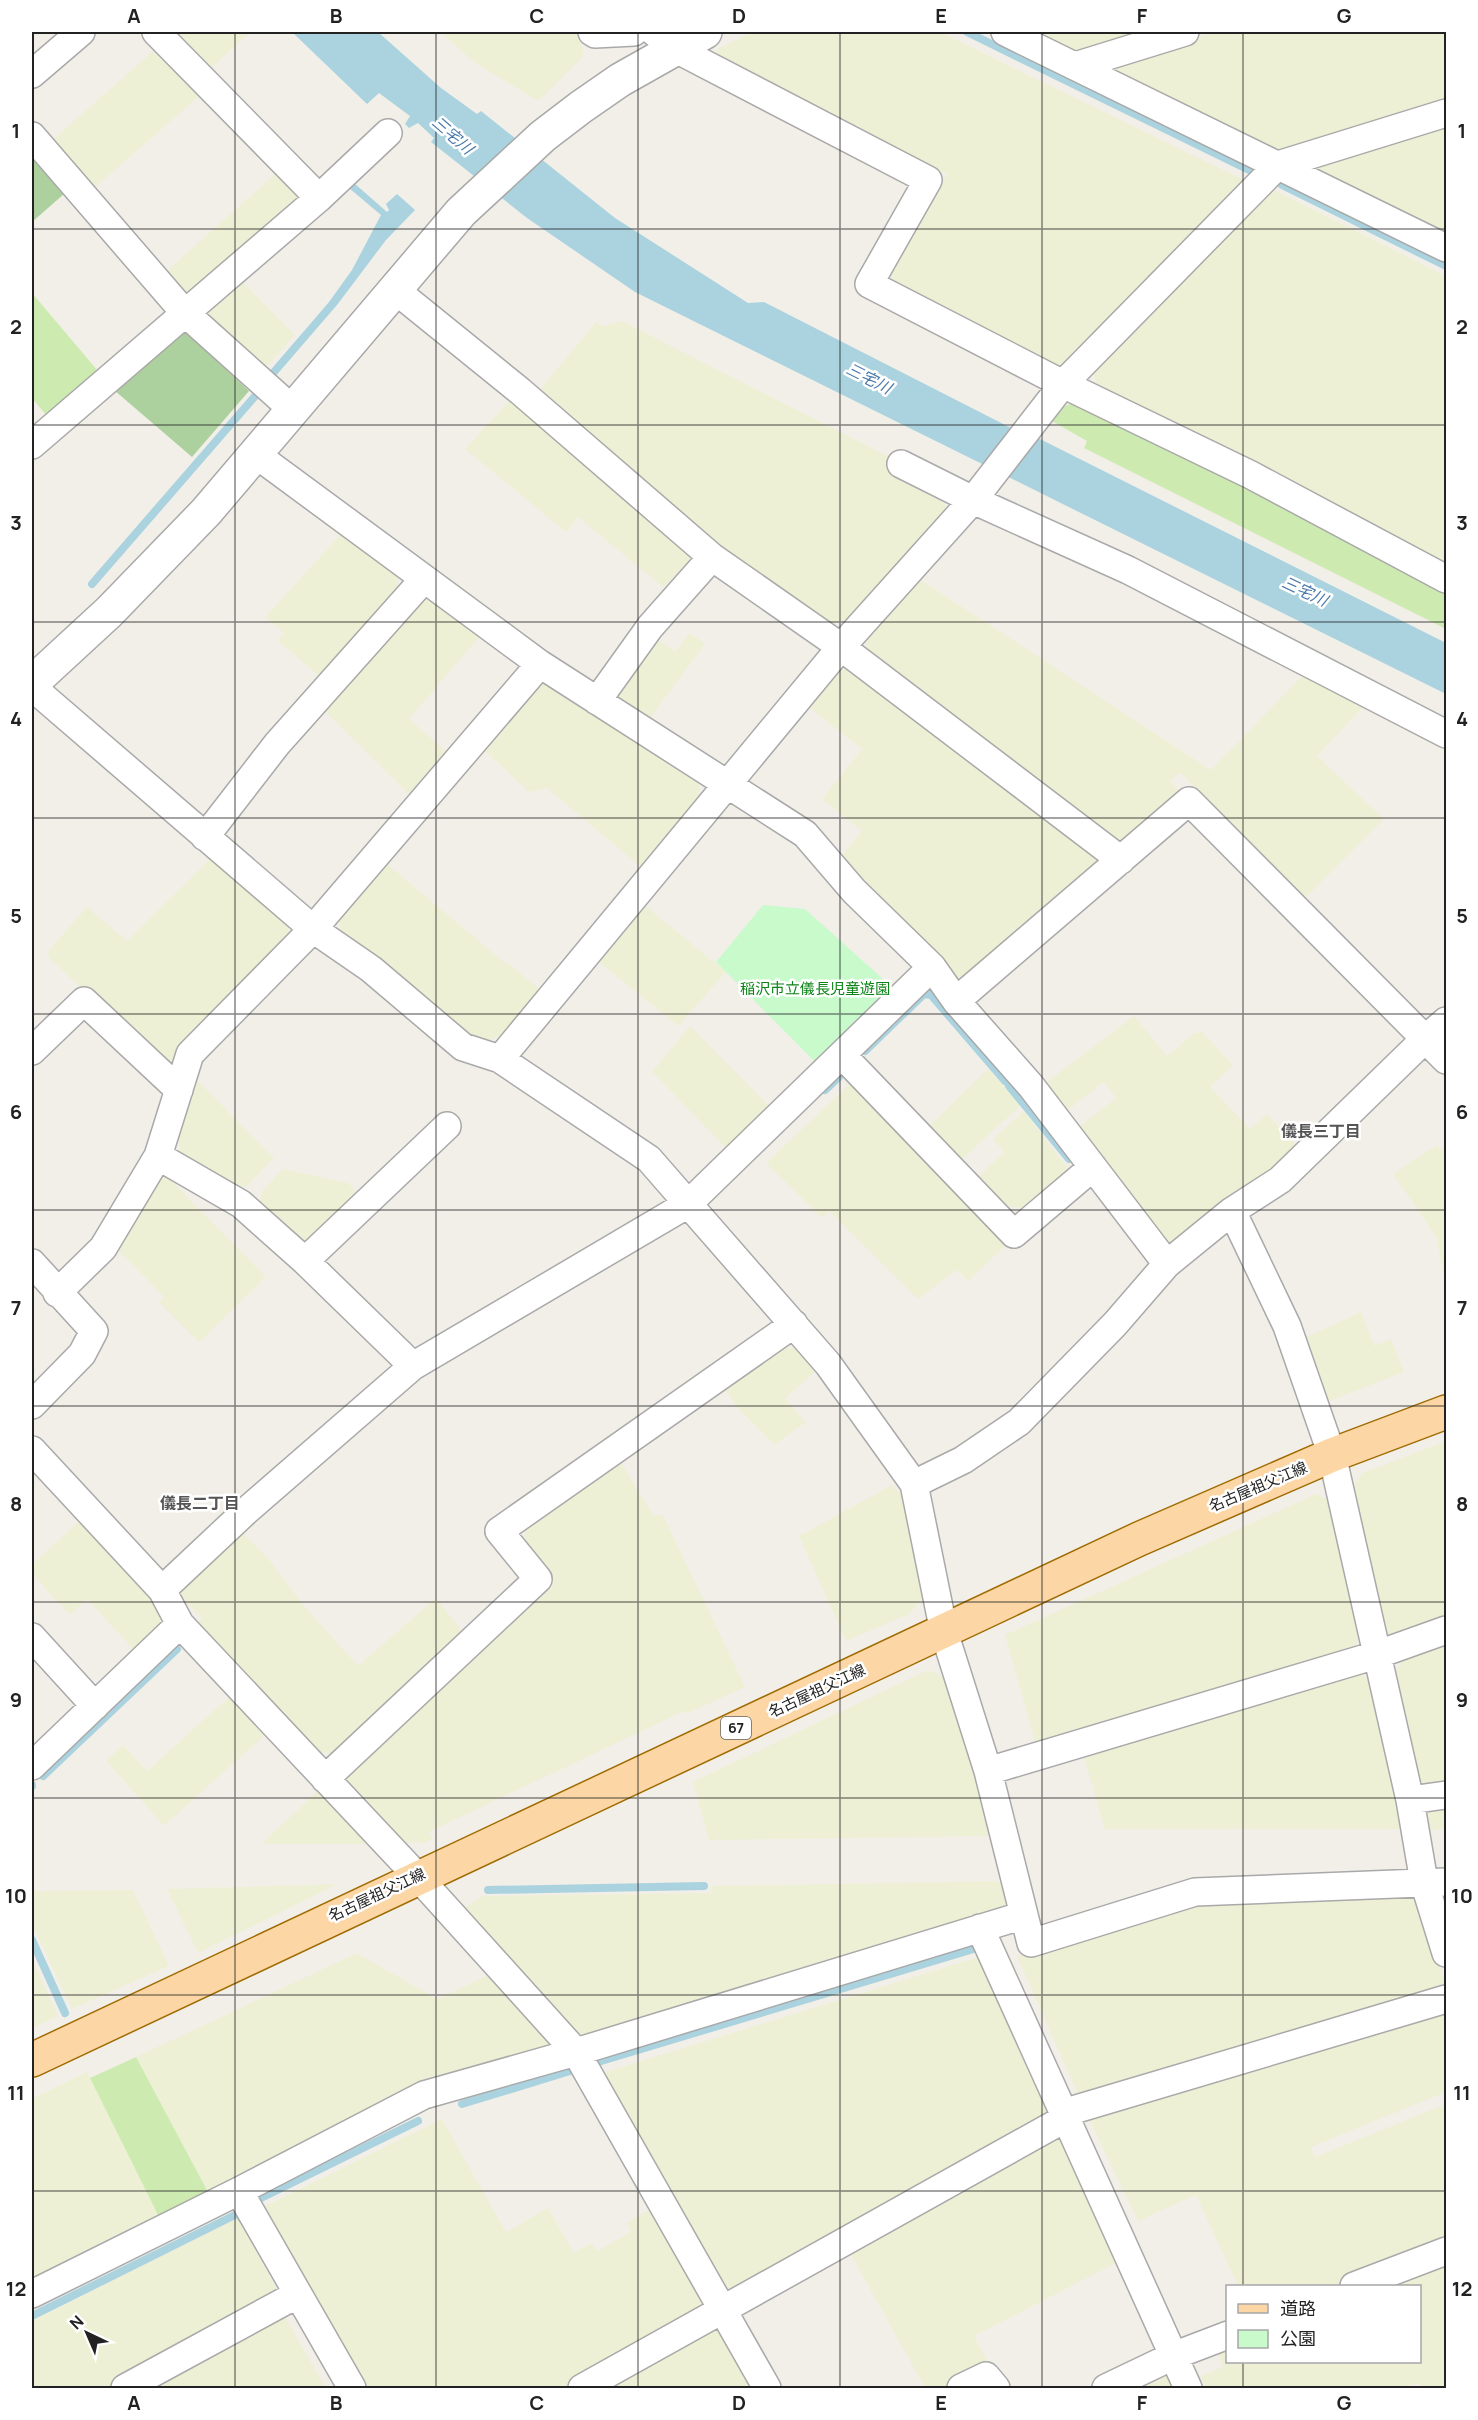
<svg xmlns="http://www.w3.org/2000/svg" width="1478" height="2420" font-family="Manrope,'Noto Sans JP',sans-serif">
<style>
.farmland{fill:#eef0d5}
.grass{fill:#cdebb0}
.forest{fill:#add19e}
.park{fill:#c8facc}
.water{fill:#aad3df}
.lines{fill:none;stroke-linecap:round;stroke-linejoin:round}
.stream{stroke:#aad3df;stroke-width:8}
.minor-casing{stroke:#a9a9a9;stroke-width:30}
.tertiary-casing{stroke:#a9a9a9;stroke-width:36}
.primary-casing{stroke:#a06b00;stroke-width:36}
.minor{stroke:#fff;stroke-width:27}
.tertiary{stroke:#fff;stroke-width:33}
.primary{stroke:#fcd6a4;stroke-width:33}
.grid{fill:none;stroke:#222;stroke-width:1.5;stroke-opacity:0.55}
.labels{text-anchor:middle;stroke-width:5;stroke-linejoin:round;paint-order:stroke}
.shield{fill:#fff;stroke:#646464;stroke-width:1.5}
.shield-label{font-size:14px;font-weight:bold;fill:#222}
.park-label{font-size:15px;fill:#0c8416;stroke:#fff}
.street-label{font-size:15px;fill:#222;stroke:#fff}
.water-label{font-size:16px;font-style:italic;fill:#4a7aab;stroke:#fff}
.neighbourhood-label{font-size:16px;font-weight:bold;fill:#555;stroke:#fff}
.neatline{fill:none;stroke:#222;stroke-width:2}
.grid-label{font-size:20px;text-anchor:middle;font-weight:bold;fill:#222}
</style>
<rect width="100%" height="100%" fill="#f2efe9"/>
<path class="farmland" d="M 168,32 L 250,32 L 207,72 Z
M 440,32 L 573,32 L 579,36 L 584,55 L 538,101 L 474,62 Z
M 752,32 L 940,32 L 1248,182 L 1071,361 L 1055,366 L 893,283 L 890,268 L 947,174 L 716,58 L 717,49 Z
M 1026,32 L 1144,32 L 1071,54 Z
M 1215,32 L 1446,32 L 1446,102 L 1277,154 L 1109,73 L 1109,64 Z
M 159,46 L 204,92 L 92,190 L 50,142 Z
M 1446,122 L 1446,239 L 1312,168 Z
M 280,170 L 299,188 L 297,200 L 192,292 L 180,292 L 163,274 Z
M 1270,188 L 1446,276 L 1446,567 L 1096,386 L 1093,368 Z
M 240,279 L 295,335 L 263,371 L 206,317 L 207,308 Z
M 622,321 L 895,460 L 943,494 L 946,511 L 848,620 L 830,623 L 741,566 L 538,392 L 596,322 L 603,326 Z
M 510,400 L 695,555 L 663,587 L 578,517 L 566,532 L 465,449 Z
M 343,532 L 398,572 L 398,589 L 319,676 L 277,640 L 284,633 L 265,617 Z
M 918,578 L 1211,770 L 1303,675 L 1364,706 L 1317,756 L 1384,819 L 1304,899 L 1180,772 L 1170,781 L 1182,794 L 1131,838 L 1113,841 L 867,651 L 866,635 Z
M 434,599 L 481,635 L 409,719 L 449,754 L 411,796 L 323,709 L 418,602 Z
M 690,633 L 705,644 L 647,722 L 608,694 L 656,638 L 675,652 Z
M 853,667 L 1095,854 L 1096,868 L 967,978 L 952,977 L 863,886 L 840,857 L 862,831 L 822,799 L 862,749 L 805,704 L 837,669 Z
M 551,683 L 699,781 L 700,796 L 641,867 L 547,788 L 529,792 L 482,748 L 534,685 Z
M 210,859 L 288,925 L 289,938 L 177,1062 L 165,1066 L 49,958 L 48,951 L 87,907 L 127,941 Z
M 387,864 L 505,963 L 509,964 L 539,989 L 505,1033 L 485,1043 L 470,1040 L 342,937 L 339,919 Z
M 642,903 L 726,972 L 678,1026 L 595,959 Z
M 1134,1016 L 1167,1056 L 1194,1033 L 1202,1032 L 1233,1065 L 1210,1087 L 1250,1129 L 1267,1114 L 1298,1147 L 1253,1187 L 1174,1242 L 1164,1242 L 1077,1128 L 1116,1098 L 1104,1082 L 1065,1112 L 1044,1084 Z
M 690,1026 L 770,1107 L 726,1148 L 652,1072 Z
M 988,1069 L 1021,1105 L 958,1163 L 927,1128 Z
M 195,1078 L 274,1158 L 247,1186 L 236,1190 L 181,1155 L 178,1136 Z
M 852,1082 L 1007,1244 L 968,1281 L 957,1270 L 918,1299 L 829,1211 L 822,1218 L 766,1163 Z
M 1024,1111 L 1069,1170 L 1026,1209 L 1008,1206 L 978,1177 L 1004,1152 L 993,1139 Z
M 1437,1145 L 1440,1150 L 1446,1146 L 1445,1282 L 1436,1237 L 1393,1174 Z
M 283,1169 L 348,1183 L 361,1197 L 313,1241 L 303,1240 L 278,1217 L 259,1206 L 262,1191 Z
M 166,1175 L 266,1277 L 199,1342 L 159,1302 L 164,1297 L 118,1250 L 156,1182 Z
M 1361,1312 L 1374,1346 L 1391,1339 L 1404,1372 L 1325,1403 L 1299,1340 Z
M 782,1347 L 797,1349 L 817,1370 L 785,1399 L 806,1422 L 774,1445 L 737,1407 L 723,1386 Z
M 1446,1441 L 1446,1620 L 1394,1639 L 1381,1632 L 1352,1488 L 1362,1473 Z
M 620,1461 L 653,1515 L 663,1515 L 745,1687 L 686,1714 L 684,1711 L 429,1832 L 432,1839 L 424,1843 L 395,1842 L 345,1784 L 347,1774 L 553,1586 L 524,1541 L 526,1526 Z
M 892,1485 L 901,1494 L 925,1596 L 909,1614 L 846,1641 L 799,1536 Z
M 1316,1494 L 1331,1501 L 1360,1636 L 1353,1651 L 1036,1745 L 1005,1635 Z
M 80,1520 L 162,1607 L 160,1626 L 134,1650 L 87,1599 L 70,1615 L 32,1574 L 32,1565 Z
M 239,1529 L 269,1560 L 306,1608 L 358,1666 L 436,1598 L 465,1635 L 333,1755 L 324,1751 L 318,1757 L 196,1625 L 202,1618 L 180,1596 L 181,1585 Z
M 1446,1644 L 1446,1786 L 1432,1788 L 1412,1776 L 1393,1675 L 1403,1659 Z
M 928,1670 L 944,1677 L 994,1836 L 709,1840 L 693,1782 Z
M 1359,1674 L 1374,1681 L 1404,1829 L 1105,1829 L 1083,1754 Z
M 231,1695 L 266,1734 L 164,1826 L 106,1761 L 123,1745 L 147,1771 Z
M 320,1789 L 368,1844 L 261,1844 Z
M 1446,1803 L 1446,1829 L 1426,1830 L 1424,1821 L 1432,1805 Z
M 1004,1881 L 1010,1894 L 1006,1906 L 579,2041 L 461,1910 L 483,1896 L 711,1893 L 712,1886 Z
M 338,1884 L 198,1953 L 167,1889 L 168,1889 Z
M 133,1890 L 169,1966 L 72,2009 L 32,1924 L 32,1891 Z
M 1413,1896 L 1422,1904 L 1446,1987 L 1080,2099 L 1017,1956 L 1055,1950 L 1209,1899 Z
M 357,1953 L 437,1999 L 493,1973 L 552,2036 L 549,2050 L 209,2194 L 136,2057 Z
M 982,1956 L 1054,2113 L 732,2293 L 725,2291 L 602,2073 Z
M 32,1959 L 58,2016 L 32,2028 Z
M 1446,2009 L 1446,2092 L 1311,2147 L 1315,2157 L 1446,2104 L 1446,2244 L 1334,2286 L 1238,2286 L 1196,2195 L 1138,2221 L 1087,2115 Z
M 87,2072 L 160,2219 L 32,2283 L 32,2099 Z
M 442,2119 L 506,2232 L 548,2208 L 574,2253 L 592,2243 L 597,2251 L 631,2232 L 627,2223 L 649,2210 L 702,2303 L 698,2312 L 564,2388 L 361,2388 L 259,2209 Z
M 1052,2134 L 1063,2137 L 1120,2261 L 974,2336 L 988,2363 L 941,2388 L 925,2388 L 848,2249 Z
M 238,2218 L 278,2292 L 272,2301 L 108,2388 L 32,2388 L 32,2321 Z
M 1446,2259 L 1446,2385 L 1434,2388 L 1421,2388 L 1419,2383 L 1399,2388 L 1206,2388 L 1201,2376 L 1223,2367 L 1216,2347 L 1227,2343 L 1228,2362 L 1420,2362 L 1420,2286 L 1374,2286 Z
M 282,2312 L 326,2388 L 140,2388 Z
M 718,2326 L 753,2388 L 595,2388 Z
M 1171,2372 L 1178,2388 L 1121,2388 Z"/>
<path class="grass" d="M 32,293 L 98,371 L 47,416 L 32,398 Z
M 1079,400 L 1446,587 L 1446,629 L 1084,448 L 1087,441 L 1052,421 L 1065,406 Z
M 136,2057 L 209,2194 L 160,2219 L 90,2078 Z"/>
<path class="forest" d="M 34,159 L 64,194 L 32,222 L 32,161 Z
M 179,332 L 188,334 L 249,391 L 192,457 L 114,390 Z"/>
<path class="park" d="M 763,905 L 805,909 L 894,989 L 816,1063 L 716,962 Z"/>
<path class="water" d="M 292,32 L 378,32 L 441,88 L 477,114 L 481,111 L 615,218 L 748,303 L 764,302 L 1011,428 L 1038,438 L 1446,643 L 1446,694 L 635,292 L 527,218 L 431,142 L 434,138 L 418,123 L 409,128 L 405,124 L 410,116 L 379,93 L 367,104 Z
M 354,183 L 387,212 L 389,210 L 386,204 L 397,194 L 415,210 L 386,240 L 337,305 L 274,378 L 268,373 L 329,302 L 352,270 L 381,215 L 349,188 Z"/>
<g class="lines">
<path class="stream" d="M 967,32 L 1251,171
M 1282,185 L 1446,266
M 92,584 L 256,395
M 865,1051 L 924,994 L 931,995 L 1005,1081
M 1009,1086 L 1069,1159
M 825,1090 L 839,1077
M 43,1776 L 177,1649
M 32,1786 L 32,1785
M 488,1890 L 704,1886
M 32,1940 L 65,2013
M 598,2062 L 977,1948
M 462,2104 L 570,2071
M 257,2200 L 418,2121
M 32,2316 L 239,2213 L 242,2219"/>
<g class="minor-casing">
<path id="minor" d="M 156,32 L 319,198
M 592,32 L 595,34 L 634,32
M 654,32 L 674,48 L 928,180 L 869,284 L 1063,384 L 1251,475 L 1446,579
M 1005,32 L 1446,248
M 1075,66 L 1185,32
M 32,74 L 81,32
M 32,136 L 184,312 L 292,409
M 394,289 L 520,391 L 712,557 L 841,647 L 1121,860
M 32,445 L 319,198 L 388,133
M 254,453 L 540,664 L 805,834 L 854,891 L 932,967 L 956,1001 L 1031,1086 L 1167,1264
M 901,464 L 973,500 L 1128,570 L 1446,734
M 32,687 L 313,929 L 371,969 L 463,1047 L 500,1059 L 649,1159 L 828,1364 L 914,1484 L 944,1632 L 988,1771 L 1024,1915 L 576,2052 L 424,2095 L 239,2191 L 32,2294
M 597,701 L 650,627 L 712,557
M 205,837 L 277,744 L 424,579
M 956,1001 L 1189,801 L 1446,1060
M 32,1051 L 84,1001 L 179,1090
M 842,1055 L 1014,1234 L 1093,1167
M 500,1059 L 841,647 L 973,500 L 1063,384 L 1278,165 L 1446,113
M 158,1156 L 241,1204 L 305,1261 L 413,1366
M 1232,1211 L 1287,1326 L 1332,1455 L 1410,1800 L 1424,1882 L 1446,1953
M 305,1261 L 447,1126
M 32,1263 L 94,1331 L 82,1354 L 32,1405
M 57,1293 L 103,1248 L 158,1156 L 190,1054 L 313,929 L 540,664
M 32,1450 L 162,1590 L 180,1624 L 417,1876 L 576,2052 L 767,2388
M 914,1484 L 963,1460 L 1019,1422 L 1115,1324 L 1167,1264 L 1232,1211 L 1280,1180 L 1425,1039 L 1446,1021
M 162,1590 L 245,1512 L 413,1366 L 688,1204 L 932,967
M 32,1637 L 95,1706
M 32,1766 L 180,1624
M 988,1771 L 1376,1655 L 1446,1630
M 325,1779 L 538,1579 L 499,1531 L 794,1324
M 1410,1800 L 1446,1795
M 1024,1915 L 1031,1943 L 1195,1892 L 1446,1882
M 980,1928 L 1188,2388
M 1063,2113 L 1446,1999
M 239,2191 L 352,2388
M 1354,2286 L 1446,2251
M 125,2388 L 298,2294
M 582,2388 L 1066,2118
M 961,2388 L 986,2376 L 996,2388
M 1106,2388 L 1173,2356 L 1228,2335"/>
</g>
<g class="tertiary-casing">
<path id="tertiary" d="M 32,683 L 109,612 L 206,512 L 461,212 L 543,136 L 581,107 L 620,80 L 705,32"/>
</g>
<g class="primary-casing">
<path id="primary" d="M 32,2060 L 1139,1539 L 1332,1455 L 1446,1412"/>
</g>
<use href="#minor" class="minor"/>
<use href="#tertiary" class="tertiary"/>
<use href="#primary" class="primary"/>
</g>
<path class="grid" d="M 235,32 L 235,2388M 436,32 L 436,2388M 638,32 L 638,2388M 840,32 L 840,2388M 1042,32 L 1042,2388M 1243,32 L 1243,2286M 32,229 L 1446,229M 32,425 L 1446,425M 32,622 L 1446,622M 32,818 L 1446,818M 32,1014 L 1446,1014M 32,1210 L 1446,1210M 32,1406 L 1446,1406M 32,1602 L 1446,1602M 32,1798 L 1446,1798M 32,1995 L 1446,1995M 32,2191 L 1446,2191M 1243,2362 L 1243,2388"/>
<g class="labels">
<rect class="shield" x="721" y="1717" width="30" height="22" rx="4.5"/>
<g class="shield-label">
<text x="736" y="1733">67</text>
</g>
<g class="park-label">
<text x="815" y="994">稲沢市立儀長児童遊園</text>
</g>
<g class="street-label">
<text transform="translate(1258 1487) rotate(-23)" y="5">名古屋祖父江線</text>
<text transform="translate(817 1691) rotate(-25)" y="5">名古屋祖父江線</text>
<text transform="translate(377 1895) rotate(-25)" y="5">名古屋祖父江線</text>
</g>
<g class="water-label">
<text transform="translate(453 135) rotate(41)" y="6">三宅川</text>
<text transform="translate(869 378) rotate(27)" y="6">三宅川</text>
<text transform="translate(1305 591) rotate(25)" y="6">三宅川</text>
</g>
<g class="neighbourhood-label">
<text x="1321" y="1137">儀長三丁目</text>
<text x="200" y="1509">儀長二丁目</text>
</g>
</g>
<rect width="1478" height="2420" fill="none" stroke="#ffffff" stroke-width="66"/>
<rect x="1226" y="2285" width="195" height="78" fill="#ffffff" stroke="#a7a7a7" stroke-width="1.5"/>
<rect x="1238" y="2304" width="30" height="9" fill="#fcd6a4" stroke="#a7a7a7" stroke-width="1.5"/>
<text x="1280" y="2315" font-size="18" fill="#222222">道路</text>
<rect x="1238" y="2330" width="30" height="18" fill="#c8facc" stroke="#a7a7a7" stroke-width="1.5"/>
<text x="1280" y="2345" font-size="18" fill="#222222">公園</text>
<g transform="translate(87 2333) rotate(316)" stroke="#ffffff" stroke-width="4.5" paint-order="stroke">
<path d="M0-4.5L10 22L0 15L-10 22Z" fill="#222222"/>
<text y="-9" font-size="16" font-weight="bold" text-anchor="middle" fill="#222222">N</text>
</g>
<rect x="33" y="33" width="1412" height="2354" class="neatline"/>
<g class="grid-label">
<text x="134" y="23">A</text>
<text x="336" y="23">B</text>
<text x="537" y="23">C</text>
<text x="739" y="23">D</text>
<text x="941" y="23">E</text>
<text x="1142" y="23">F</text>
<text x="1344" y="23">G</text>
<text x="16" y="138">1</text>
<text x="1462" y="138">1</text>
<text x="16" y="334">2</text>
<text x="1462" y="334">2</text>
<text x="16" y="530">3</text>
<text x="1462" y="530">3</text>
<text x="16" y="726">4</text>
<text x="1462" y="726">4</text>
<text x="16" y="923">5</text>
<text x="1462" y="923">5</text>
<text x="16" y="1119">6</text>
<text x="1462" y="1119">6</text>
<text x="16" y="1315">7</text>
<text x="1462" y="1315">7</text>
<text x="16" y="1511">8</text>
<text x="1462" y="1511">8</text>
<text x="16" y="1707">9</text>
<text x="1462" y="1707">9</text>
<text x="16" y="1903">10</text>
<text x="1462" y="1903">10</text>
<text x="16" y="2100">11</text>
<text x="1462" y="2100">11</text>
<text x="16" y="2296">12</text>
<text x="1462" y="2296">12</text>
<text x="134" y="2410">A</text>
<text x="336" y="2410">B</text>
<text x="537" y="2410">C</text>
<text x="739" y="2410">D</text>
<text x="941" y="2410">E</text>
<text x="1142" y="2410">F</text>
<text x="1344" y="2410">G</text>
</g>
</svg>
